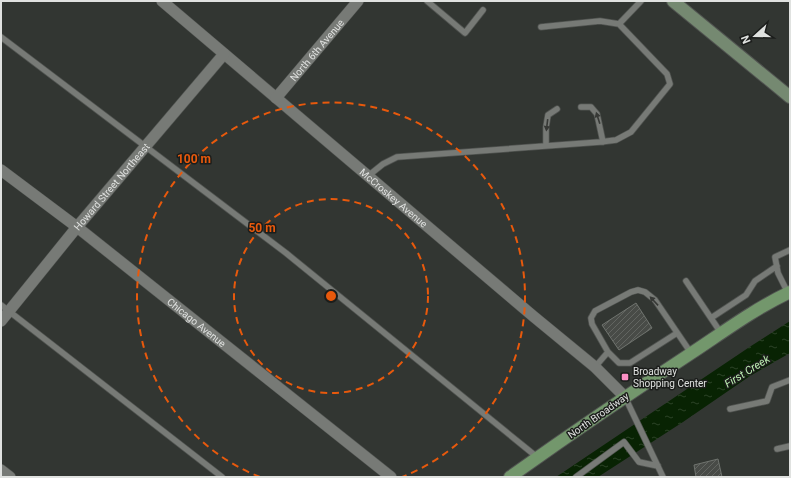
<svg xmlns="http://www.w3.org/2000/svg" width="791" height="478" font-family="Roboto,sans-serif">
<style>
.water{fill:url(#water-ripples)}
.building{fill:url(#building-hatch);stroke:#70746f}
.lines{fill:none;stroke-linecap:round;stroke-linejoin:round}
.lane-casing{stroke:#515451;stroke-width:7}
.street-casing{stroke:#515451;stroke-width:12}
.secondary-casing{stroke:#515451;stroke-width:14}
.primary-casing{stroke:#515451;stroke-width:14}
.lane{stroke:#777a76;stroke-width:5.5}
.street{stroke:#777a76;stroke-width:11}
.secondary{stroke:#758971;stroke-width:12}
.primary{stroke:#73976c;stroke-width:12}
.oneway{fill:#373936}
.ring{fill:none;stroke:#e8590c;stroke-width:2;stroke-dasharray:7 5}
.poi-dot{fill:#fb8fc4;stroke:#1b1d1b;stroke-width:1.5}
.labels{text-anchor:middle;stroke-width:3;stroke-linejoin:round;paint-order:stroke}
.street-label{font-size:10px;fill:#e0e2e0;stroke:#1b1d1b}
.poi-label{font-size:10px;fill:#e0e2e0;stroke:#1b1d1b;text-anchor:start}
.water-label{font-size:11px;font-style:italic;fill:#bef0b3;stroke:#1b1d1b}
.centre{fill:#e8590c;stroke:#1b1d1b;stroke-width:2}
.ring-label{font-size:12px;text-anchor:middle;font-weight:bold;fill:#e8590c;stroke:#1b1d1b;stroke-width:3;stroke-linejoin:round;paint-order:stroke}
</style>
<defs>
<pattern id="water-ripples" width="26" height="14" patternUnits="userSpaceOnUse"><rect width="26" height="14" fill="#082303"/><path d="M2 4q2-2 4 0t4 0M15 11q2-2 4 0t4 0" fill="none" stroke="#2c4327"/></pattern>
<pattern id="building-hatch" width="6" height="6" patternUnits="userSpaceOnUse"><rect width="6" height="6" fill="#484b47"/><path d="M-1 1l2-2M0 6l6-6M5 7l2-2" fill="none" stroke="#626561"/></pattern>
</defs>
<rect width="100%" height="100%" fill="#323632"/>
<path class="water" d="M 790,321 L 790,353 L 750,376 L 683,422 L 598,477 L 556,477 L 751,346 Z"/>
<path class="building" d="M 636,303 L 652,328 L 619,350 L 602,325 Z
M 718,459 L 722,477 L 696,477 L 694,465 Z"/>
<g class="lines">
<g class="lane-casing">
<path id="lane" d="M 427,1 L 465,33 L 483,10
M 541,27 L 600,21 L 619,24
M 1,37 L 286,253 L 537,457
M 581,107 L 591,107 L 597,114 L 603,142
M 546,146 L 546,127 L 548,115 L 557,109
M 368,176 L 383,164 L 397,157 L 600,142 L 616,140 L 631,132 L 670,84 L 667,74 L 619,24 L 641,1
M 686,281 L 721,333
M 788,293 L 778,273 L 775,257 L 790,250
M 1,305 L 222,477
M 711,318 L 746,295 L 755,281 L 777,266
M 677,333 L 630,363 L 619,363 L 608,352 L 592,324 L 591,318 L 595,311 L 631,292 L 638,290 L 645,292 L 655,300 L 691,353
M 595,367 L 608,352
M 625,397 L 663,477
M 730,409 L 767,401 L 772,387 L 790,380
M 777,449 L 790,446
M 576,477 L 624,442 L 639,462 L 658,466"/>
</g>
<g class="street-casing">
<g id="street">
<path id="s1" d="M 162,1 L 533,316 L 595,367 L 625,397"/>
<path id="s2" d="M 276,98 L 358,1"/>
<path id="s3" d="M 1,170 L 77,227 L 391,477"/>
<path id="s4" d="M 1,321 L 77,227 L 224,54"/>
<path d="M 1,470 L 10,477"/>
</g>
</g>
<g class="secondary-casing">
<path id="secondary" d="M 673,1 L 790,97"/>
</g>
<g class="primary-casing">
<path id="primary" d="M 510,477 C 569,435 629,394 690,354 C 722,333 754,309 790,292"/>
</g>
<use href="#lane" class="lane"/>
<use href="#street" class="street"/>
<use href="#secondary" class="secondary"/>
<use href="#primary" class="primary"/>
</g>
<defs><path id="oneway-solid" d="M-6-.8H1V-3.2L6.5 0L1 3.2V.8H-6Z"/></defs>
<g class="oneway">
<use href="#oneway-solid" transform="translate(598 118) rotate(-108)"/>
<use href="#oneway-solid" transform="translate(547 125) rotate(97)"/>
<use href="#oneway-solid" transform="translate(654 301) rotate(-133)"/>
</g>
<g class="ring">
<circle cx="331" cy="296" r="97"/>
<path d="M260 477A194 194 0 1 1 402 477"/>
</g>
<rect class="poi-dot" x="621" y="373" width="8" height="8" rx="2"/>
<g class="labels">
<g class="street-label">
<text dy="4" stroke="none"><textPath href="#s2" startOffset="63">North 6th Avenue</textPath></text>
<text dy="4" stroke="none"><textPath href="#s4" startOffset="174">Howard Street Northeast</textPath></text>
<text dy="4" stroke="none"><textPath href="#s1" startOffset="304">McCroskey Avenue</textPath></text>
<text dy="4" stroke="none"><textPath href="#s3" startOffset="248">Chicago Avenue</textPath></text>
<text transform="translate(598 415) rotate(-35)" y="4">North Broadway</text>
</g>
<g class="poi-label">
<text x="633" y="375">Broadway<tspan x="633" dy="12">Shopping Center</tspan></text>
</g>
<g class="water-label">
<text transform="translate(747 371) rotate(-32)" y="4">First Creek</text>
</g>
</g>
<circle cx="331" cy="296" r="6" class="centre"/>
<g class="ring-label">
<text x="194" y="163">100 m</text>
<text x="262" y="232">50 m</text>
</g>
<rect width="791" height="478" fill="none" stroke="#e0e2e0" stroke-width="4"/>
<g transform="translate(755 36) rotate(249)" stroke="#1b1d1b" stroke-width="3" paint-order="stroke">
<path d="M0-3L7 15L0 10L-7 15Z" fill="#e0e2e0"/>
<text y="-6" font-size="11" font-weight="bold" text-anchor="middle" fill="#e0e2e0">N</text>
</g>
</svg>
